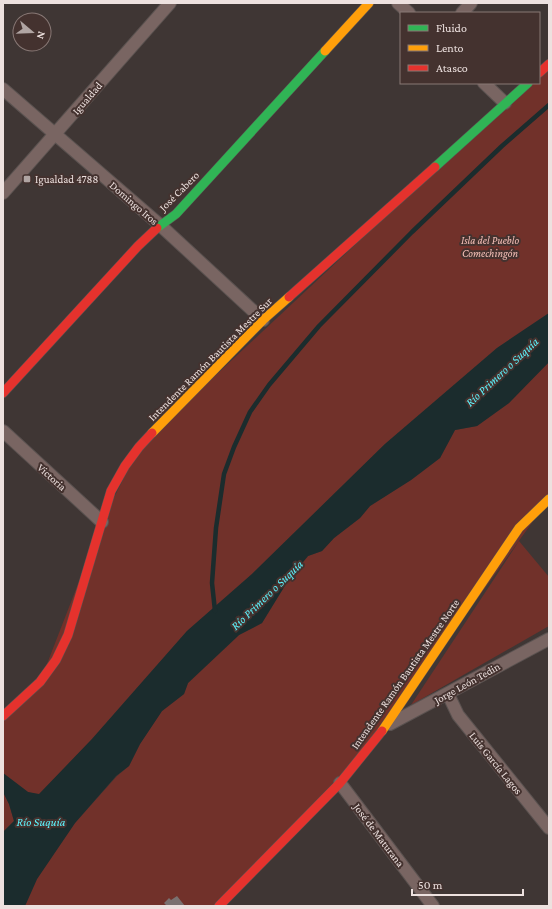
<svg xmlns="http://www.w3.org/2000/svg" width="552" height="909" font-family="'Crimson Pro',serif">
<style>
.green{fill:#71312a}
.water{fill:#1b2c2d}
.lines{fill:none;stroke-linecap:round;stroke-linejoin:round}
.stream{stroke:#1b2c2d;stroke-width:4.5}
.building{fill:#7a7170}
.street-casing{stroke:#5a5250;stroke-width:14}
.fast-casing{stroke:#5a5250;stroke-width:10}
.slow-casing{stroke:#5a5250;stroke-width:10}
.jam-casing{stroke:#5a5250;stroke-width:10}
.street{stroke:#796562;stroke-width:12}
.fast{stroke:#30b455;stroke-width:9}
.slow{stroke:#ff9f0a;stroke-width:9}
.jam{stroke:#e5322d;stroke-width:9}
.poi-dot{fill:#b0a5a3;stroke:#44322f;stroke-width:1.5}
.labels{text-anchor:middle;stroke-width:4;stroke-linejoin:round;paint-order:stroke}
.street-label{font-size:11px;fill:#ede1df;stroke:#44322f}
.poi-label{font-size:11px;fill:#ede1df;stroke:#44322f;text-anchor:start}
.park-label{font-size:11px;font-style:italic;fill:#f6c0b8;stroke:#44322f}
.water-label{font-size:12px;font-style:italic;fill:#5df5fe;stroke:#44322f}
</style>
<rect width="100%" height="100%" fill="#3f3634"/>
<path class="green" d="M 549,64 L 549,313 L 497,348 L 385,444 L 252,574 L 187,631 L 92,739 L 39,795 L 28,792 L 3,773 L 3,716 L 40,682 L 102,522 L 139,447 L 528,83 L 539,83 L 539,73 Z
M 549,362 L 549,499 L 386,726 L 219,906 L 25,906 L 37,879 L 75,823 L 117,776 L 129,766 L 140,744 L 162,711 L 184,694 L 188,683 L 239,635 L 262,623 L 289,579 L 308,556 L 322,551 L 334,538 L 360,518 L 370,506 L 411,480 L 440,458 L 455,430 L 477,426 L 509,403 Z
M 519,541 L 549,577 L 549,626 L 411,705 Z
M 3,792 L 9,804 L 14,821 L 3,832 Z"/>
<path class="water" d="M 549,313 L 549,362 L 509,403 L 477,426 L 455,430 L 440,458 L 411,480 L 370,506 L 360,518 L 334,538 L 322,551 L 308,556 L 289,579 L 262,623 L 239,635 L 188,683 L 184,694 L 162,711 L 140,744 L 129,766 L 116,776 L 75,823 L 37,879 L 25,906 L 3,906 L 3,832 L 14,821 L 9,804 L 3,792 L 3,773 L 28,792 L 39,794 L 92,739 L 187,631 L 252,574 L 385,444 L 497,348 Z"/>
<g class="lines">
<path class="stream" d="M 215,611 L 212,583 L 216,528 L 224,474 L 234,447 L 250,412 L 269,385 L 319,326 L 412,232 L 502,146 L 549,105"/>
</g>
<path class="building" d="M 177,896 L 185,906 L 167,906 L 164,903 L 169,898 L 171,900 Z"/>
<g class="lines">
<g class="street-casing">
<path id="street" d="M 398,3 L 409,13
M 462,13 L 471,3
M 484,83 L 505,103
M 3,89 L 160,225 L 263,320
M 3,193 L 170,3
M 3,431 L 102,522
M 448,694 L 458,715 L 549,828
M 390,724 L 549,639
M 340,783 L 433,906"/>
</g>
<g class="fast-casing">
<path id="fast" d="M 435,167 L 528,83
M 157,228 L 176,214 L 325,51"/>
</g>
<g class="slow-casing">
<path id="slow" d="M 325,51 L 369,3
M 152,433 L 263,320 L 289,297
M 382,731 L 519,528 L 549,499"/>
</g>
<g class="jam-casing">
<path id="jam" d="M 539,73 L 549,64
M 289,297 L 435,167
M 3,393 L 138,246 L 157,228
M 3,716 L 40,682 L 56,660 L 68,635 L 111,491 L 125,466 L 139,447 L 152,433
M 219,906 L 340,783 L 382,731"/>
</g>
<use href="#street" class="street"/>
<use href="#fast" class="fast"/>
<use href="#slow" class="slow"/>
<use href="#jam" class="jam"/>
</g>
<rect class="poi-dot" x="23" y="175" width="8" height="8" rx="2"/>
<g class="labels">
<g class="street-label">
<text transform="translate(87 98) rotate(-49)" y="4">Igualdad</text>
<text transform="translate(179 191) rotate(-45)" y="4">José Cabero</text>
<text transform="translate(134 203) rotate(41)" y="4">Domingo Iros</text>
<text transform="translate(210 359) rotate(-45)" y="4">Intendente Ramón Bautista Mestre Sur</text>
<text transform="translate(52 477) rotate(42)" y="4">Victoria</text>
<text transform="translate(405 674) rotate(-55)" y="4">Intendente Ramón Bautista Mestre Norte</text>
<text transform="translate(467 683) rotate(-29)" y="4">Jorge León Tedin</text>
<text transform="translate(496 763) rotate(51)" y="4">Luis García Lagos</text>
<text transform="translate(379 835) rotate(53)" y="4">José de Maturana</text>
</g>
<g class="poi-label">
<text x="35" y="183">Igualdad 4788</text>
</g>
<g class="park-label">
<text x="490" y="244">Isla del Pueblo<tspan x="490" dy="13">Comechingón</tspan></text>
</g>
<g class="water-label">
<text transform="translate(502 372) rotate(-43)" y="4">Río Primero o Suquía</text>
<text transform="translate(267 595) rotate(-44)" y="4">Río Primero o Suquía</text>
<text x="41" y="826">Río Suquía</text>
</g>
</g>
<rect width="552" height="909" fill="none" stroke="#ede1df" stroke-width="8"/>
<rect x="400" y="12" width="140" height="72" fill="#44322f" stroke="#887875"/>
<rect x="408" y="25" width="20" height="6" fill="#30b455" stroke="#887875"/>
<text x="436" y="32" font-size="12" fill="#ede1df">Fluido</text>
<rect x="408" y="45" width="20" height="6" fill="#ff9f0a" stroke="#887875"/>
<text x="436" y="52" font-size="12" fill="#ede1df">Lento</text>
<rect x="408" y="65" width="20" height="6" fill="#e5322d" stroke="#887875"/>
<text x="436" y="72" font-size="12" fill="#ede1df">Atasco</text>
<g transform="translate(32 32) rotate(109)"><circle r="19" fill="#44322f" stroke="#887875"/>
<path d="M0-3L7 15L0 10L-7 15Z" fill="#b0a5a3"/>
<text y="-6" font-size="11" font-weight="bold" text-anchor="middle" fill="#ede1df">N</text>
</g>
<path d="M412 889v6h111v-6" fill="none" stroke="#ede1df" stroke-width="2"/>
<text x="418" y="889" font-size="12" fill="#ede1df" stroke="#44322f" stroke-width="3" paint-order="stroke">50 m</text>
</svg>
